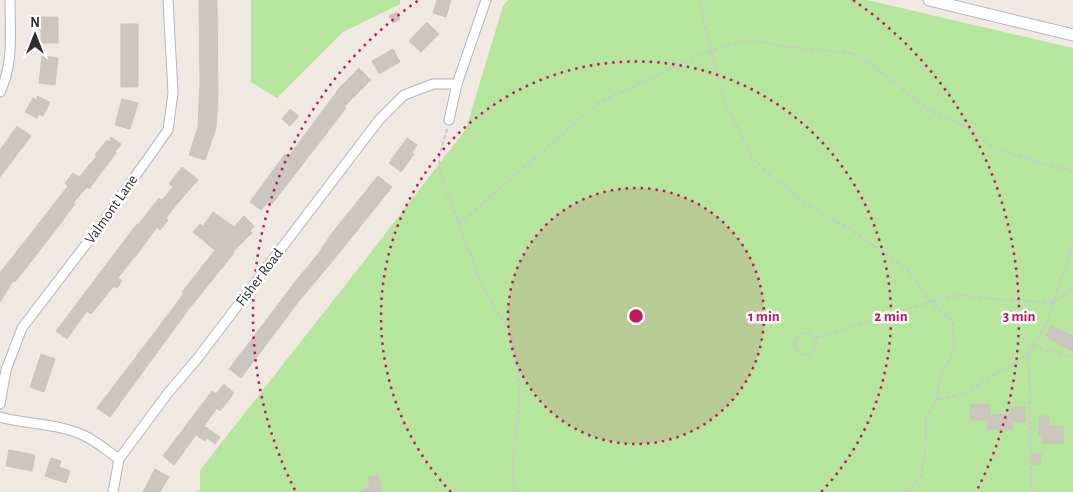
<svg xmlns="http://www.w3.org/2000/svg" width="1073" height="492" font-family="'Alegreya Sans',sans-serif">
<style>
.green{fill:#b6e59e}
.building{fill:#cbc7bf;stroke:#cbc5ba}
.lines{fill:none;stroke-linecap:round;stroke-linejoin:round}
.street-casing{stroke:#b4b7c1;stroke-width:11}
.secondary-casing{stroke:#b4b7c1;stroke-width:13}
.path{stroke:#c9c9c9;stroke-width:2;stroke-dasharray:4 2.5;stroke-linecap:butt}
.street{stroke:#fff;stroke-width:9}
.secondary{stroke:#fff;stroke-width:11}
.ring{fill:none;stroke:#c2185b;stroke-width:2.5;stroke-dasharray:2.5 5}
.labels{text-anchor:middle;stroke-width:5;stroke-linejoin:round;paint-order:stroke}
.street-label{font-size:15px;fill:#2e2e2e;stroke:#fff}
.centre{fill:#c2185b;stroke:#fff;stroke-width:2.5}
.ring-label{font-size:15px;text-anchor:middle;font-weight:bold;fill:#c2185b;stroke:#fff;stroke-width:5;stroke-linejoin:round;paint-order:stroke}
</style>
<rect width="100%" height="100%" fill="#efe9e1"/>
<path class="green" d="M 251,0 L 400,0 L 400,4 L 343,32 L 277,98 L 251,82 Z
M 508,0 L 867,0 L 1073,48 L 1073,492 L 195,492 L 200,490 L 200,470 L 365,260 L 466,129 L 503,6 Z"/>
<path class="building" d="M 199,0 L 217,0 L 218,96 L 216,128 L 205,160 L 189,155 L 198,127 L 200,83 Z
M 437,0 L 451,0 L 446,17 L 433,13 Z
M 397,12 L 400,19 L 393,23 L 389,16 Z
M 41,17 L 58,17 L 58,43 L 41,43 Z
M 427,22 L 439,34 L 421,52 L 409,41 Z
M 121,24 L 138,24 L 138,87 L 121,87 Z
M 393,49 L 400,62 L 379,74 L 372,61 Z
M 42,56 L 58,58 L 55,85 L 39,83 Z
M 359,68 L 371,80 L 344,107 L 346,108 L 272,204 L 269,201 L 261,210 L 250,202 L 285,154 L 289,156 L 341,86 Z
M 37,96 L 50,102 L 43,116 L 39,114 L 37,118 L 25,112 L 33,98 L 37,100 Z
M 122,99 L 138,103 L 130,129 L 115,125 Z
M 290,109 L 299,116 L 290,126 L 282,119 Z
M 17,126 L 31,136 L 0,177 L 0,150 Z
M 111,137 L 121,144 L 115,152 L 116,153 L 89,189 L 87,187 L 73,203 L 75,204 L 51,236 L 15,282 L 13,281 L 0,302 L 0,273 L 68,186 L 65,183 L 73,173 L 79,177 L 97,156 L 95,155 L 107,140 L 110,142 Z
M 407,138 L 417,145 L 412,152 L 414,154 L 401,172 L 389,163 Z
M 182,167 L 198,180 L 181,199 L 166,218 L 168,220 L 160,230 L 157,227 L 136,256 L 135,256 L 118,278 L 122,281 L 117,288 L 114,286 L 91,314 L 87,311 L 67,339 L 56,331 L 137,224 L 138,225 L 159,198 L 162,200 L 173,187 L 169,184 Z
M 378,176 L 392,187 L 331,263 L 299,301 L 241,378 L 229,369 L 295,282 L 318,254 L 332,233 Z
M 213,212 L 234,227 L 244,216 L 254,226 L 250,231 L 252,233 L 233,252 L 234,253 L 188,310 L 110,417 L 97,408 L 164,320 L 184,293 L 182,292 L 215,250 L 193,232 L 200,224 L 203,226 Z
M 1051,326 L 1073,336 L 1073,351 L 1049,339 L 1049,337 L 1046,336 Z
M 41,354 L 55,359 L 44,392 L 30,387 Z
M 224,384 L 234,393 L 220,411 L 217,408 L 204,426 L 220,437 L 215,444 L 207,438 L 205,441 L 196,435 L 174,465 L 163,456 L 212,391 L 216,394 Z
M 970,405 L 990,405 L 990,415 L 1010,414 L 1010,408 L 1025,407 L 1025,422 L 1012,422 L 1012,429 L 988,430 L 988,420 L 971,420 Z
M 1039,416 L 1049,416 L 1049,426 L 1063,426 L 1063,443 L 1042,443 L 1042,436 L 1039,436 Z
M 9,450 L 35,455 L 32,471 L 6,466 Z
M 1032,454 L 1041,454 L 1040,465 L 1032,464 Z
M 51,458 L 61,461 L 59,467 L 70,471 L 66,483 L 45,476 Z
M 155,469 L 169,477 L 160,492 L 143,492 Z
M 378,475 L 382,492 L 361,492 L 370,485 L 368,477 Z"/>
<g class="lines">
<g class="street-casing">
<path id="street" d="M 0,92 C 14,64 10,30 10,0
M 449,120 L 457,84 L 486,0
M 0,404 L 6,370 L 22,328 L 100,226 L 168,130 L 173,93 L 168,0
M 0,417 C 29,425 60,423 87,437 C 98,443 109,452 119,459
M 113,492 L 119,459 L 168,393 L 197,359 L 379,120 L 404,95 L 433,84 L 457,84"/>
</g>
<g class="secondary-casing">
<path id="secondary" d="M 929,0 L 1073,35"/>
</g>
<path class="path" d="M 700,0 L 704,22 L 725,103 L 752,157 L 773,178 L 805,203 L 851,230 L 908,270 L 931,302 L 953,322 L 954,351 L 939,381 L 937,400
M 447,129 L 439,157 L 440,173 L 482,285 L 511,334 L 517,360 L 520,400 L 512,466 L 515,492
M 459,224 L 598,103 L 711,50 L 749,40 L 788,47 L 853,53 L 891,79 L 927,109 L 967,127 L 995,149 L 1073,172
M794 344a11 11 0 1 1 22 0a11 11 0 1 1-22 0Z
M 815,338 L 943,298 L 962,295 L 983,298 L 1053,303 L 1073,288
M 1033,346 L 1073,358
M 1029,355 L 1031,483 L 1033,492
M 906,492 L 921,476 L 925,454 L 926,417 L 937,400 L 967,392 L 1029,353 L 1045,327 L 1073,244"/>
<use href="#street" class="street"/>
<use href="#secondary" class="secondary"/>
</g>
<circle cx="636" cy="316" r="128" fill="#c2185b" fill-opacity=".12"/>
<g class="ring">
<circle cx="636" cy="316" r="128"/>
<path d="M451 492A255 255 0 1 1 821 492"/>
<path d="M295 490A383 383 0 0 1 419 0M853 0A383 383 0 0 1 977 490"/>
</g>
<g class="labels">
<g class="street-label">
<text transform="translate(111 209) rotate(-55)" y="5">Valmont Lane</text>
<text transform="translate(259 277) rotate(-53)" y="5">Fisher Road</text>
</g>
</g>
<circle cx="636" cy="316" r="8" class="centre"/>
<g class="ring-label">
<text x="764" y="321">1 min</text>
<text x="891" y="321">2 min</text>
<text x="1019" y="321">3 min</text>
</g>
<g transform="translate(35 35)" stroke="#ffffff" stroke-width="4" paint-order="stroke">
<path d="M0-4L9 19L0 12L-9 19Z" fill="#2e2e2e"/>
<text y="-8" font-size="14" font-weight="bold" text-anchor="middle" fill="#2e2e2e">N</text>
</g>
</svg>
